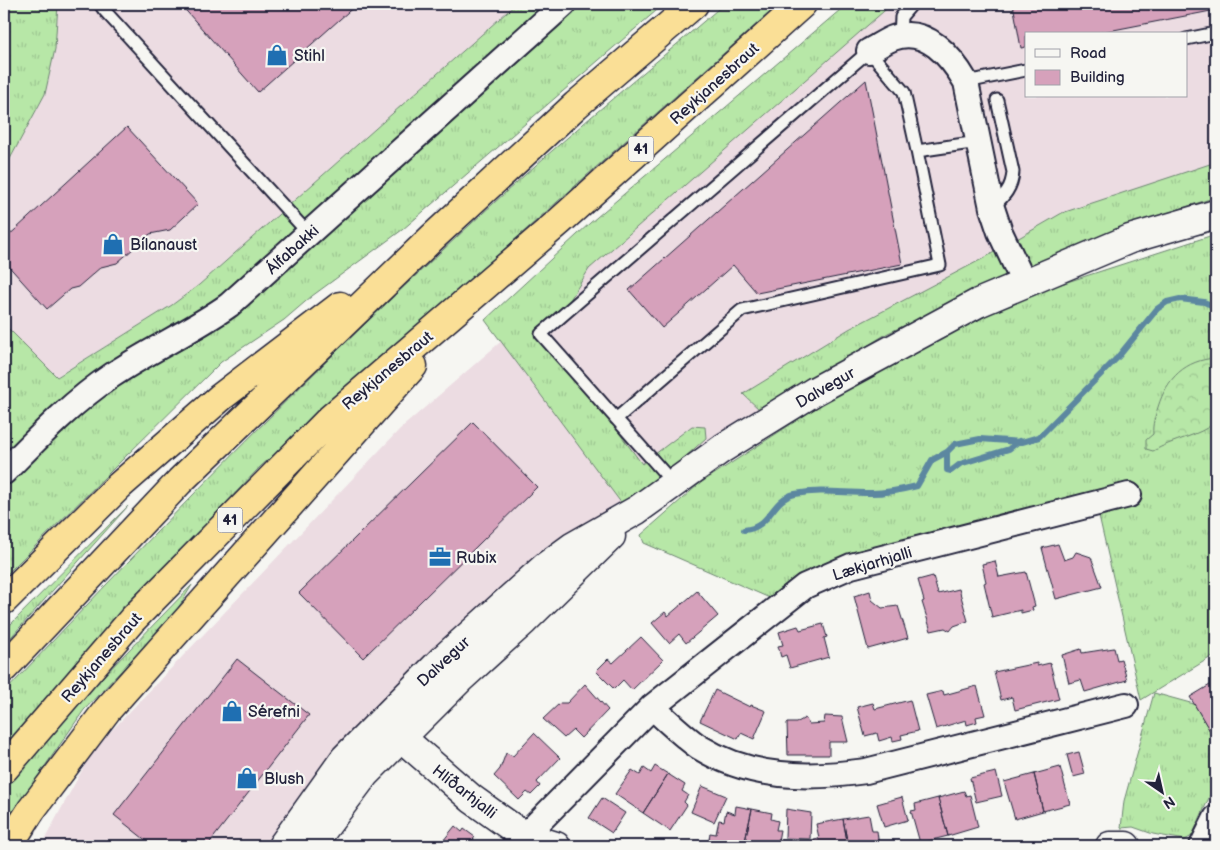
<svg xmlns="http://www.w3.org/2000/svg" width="1220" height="850" font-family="'Balsamiq Sans',sans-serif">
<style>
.built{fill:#ecdce2;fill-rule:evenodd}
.grass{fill:url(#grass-tufts);stroke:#6c8471}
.forest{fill:url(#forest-crowns);stroke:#6c8471}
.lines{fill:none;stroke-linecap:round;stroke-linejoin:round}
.stream{stroke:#5c87a0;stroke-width:6}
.building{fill:#d6a1bb;stroke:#22223b}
.service-casing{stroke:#22223b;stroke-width:15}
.minor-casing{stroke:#22223b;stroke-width:28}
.tertiary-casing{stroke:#22223b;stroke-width:31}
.trunk-casing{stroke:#22223b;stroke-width:31}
.service{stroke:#f6f6f2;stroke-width:11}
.minor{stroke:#f6f6f2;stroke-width:24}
.tertiary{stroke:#f6f6f2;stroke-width:28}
.trunk{stroke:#fadf96;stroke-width:28}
.labels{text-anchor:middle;stroke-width:4.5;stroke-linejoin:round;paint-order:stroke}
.shield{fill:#f6f6f2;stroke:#626272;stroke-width:1}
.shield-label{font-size:15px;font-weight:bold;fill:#22223b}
.poi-label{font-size:16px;fill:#22223b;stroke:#f6f6f2;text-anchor:start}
.street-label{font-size:16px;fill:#22223b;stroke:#f6f6f2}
</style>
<defs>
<pattern id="grass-tufts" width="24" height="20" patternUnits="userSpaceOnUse" patternTransform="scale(1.25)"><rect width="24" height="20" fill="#b7e7a7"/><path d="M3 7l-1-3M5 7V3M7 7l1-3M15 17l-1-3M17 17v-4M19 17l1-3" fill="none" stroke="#9dc691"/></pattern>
<pattern id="forest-crowns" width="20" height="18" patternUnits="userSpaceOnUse" patternTransform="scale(1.25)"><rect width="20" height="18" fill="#b7e7a7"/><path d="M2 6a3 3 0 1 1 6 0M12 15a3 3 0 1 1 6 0" fill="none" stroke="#9dc691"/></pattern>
</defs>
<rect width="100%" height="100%" fill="#f6f6f2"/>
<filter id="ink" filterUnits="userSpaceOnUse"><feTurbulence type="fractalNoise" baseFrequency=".02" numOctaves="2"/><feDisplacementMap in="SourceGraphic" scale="10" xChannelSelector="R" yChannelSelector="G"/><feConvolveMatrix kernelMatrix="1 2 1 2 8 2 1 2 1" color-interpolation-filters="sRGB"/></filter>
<g filter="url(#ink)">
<path class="built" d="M 58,4 L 516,4 L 199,285 L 172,305 L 56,377 L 4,324 L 4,170 L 9,164 L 55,49 Z
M 891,4 L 1216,4 L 1216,217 L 1136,241 L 817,395 L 590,553 L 297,846 L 41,846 L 93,750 L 400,429 ZM 1026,34 L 1186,34 L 1186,96 L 1026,96 Z"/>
<path class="grass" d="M 4,4 L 58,4 L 55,49 L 45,94 L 4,170 Z
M 516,4 L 664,4 L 402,230 L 312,296 L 284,320 L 221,362 L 4,577 L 4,324 L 57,377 L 172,305 L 199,285 Z
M 724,4 L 779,4 L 260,467 L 170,562 L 66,681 L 4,758 L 4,693 C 177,508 355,326 545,157 C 604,105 665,55 724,4 Z
M 847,4 L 892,4 L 589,269 L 549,334 L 572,369 L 642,464 L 692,426 L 705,427 L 706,438 L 673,468 L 622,504 L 485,320 L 590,223 Z
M 1216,162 L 1216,197 L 1170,212 L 1013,276 L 888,333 L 761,411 L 743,394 L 849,329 L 984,258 L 1062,213 Z
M 1216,234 L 1216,654 L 1141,700 L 1095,498 L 772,599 L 644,543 L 641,535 L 699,484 L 865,376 L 1030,294 Z
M 128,506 L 4,645 L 4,631 Z
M 192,585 L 174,615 L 84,710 L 4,825 L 4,787 L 7,782 L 95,685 Z
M 1154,693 L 1194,704 L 1216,741 L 1216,782 L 1192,836 L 1185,840 L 1153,834 L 1133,827 L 1121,828 L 1124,801 Z"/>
<path class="forest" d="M 1216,358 L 1216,422 C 1197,437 1174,439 1153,451 L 1146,449 L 1146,440 L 1153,434 C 1152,424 1155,417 1158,407 C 1167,378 1185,360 1216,358 Z"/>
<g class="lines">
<path class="stream" d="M 947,452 L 947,470 L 951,471 L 960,464 L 1009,449 L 1019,441
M 744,530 C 771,528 771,499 795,494 C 820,489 843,493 868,493 C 884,494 901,490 917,486 L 932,460 L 947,452 L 955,444 L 980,439 L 1022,442 L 1039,437 L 1118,357 L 1157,309 L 1167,302 L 1180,299 L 1204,302 L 1216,307"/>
</g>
<path class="building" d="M 180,4 L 357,4 L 258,92 Z
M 1013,4 L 1216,4 L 1216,10 L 1093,34 L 1026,34 L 1026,47 L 1021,48 Z
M 866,80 L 902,264 L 757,293 L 733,265 L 662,328 L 629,290 Z
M 127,127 L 198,204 L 170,230 L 150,234 L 117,263 L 101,267 L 78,287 L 70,289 L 47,309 L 4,261 L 4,240 Z
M 473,422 L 537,487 L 363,658 L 299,593 Z
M 1058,544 L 1064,560 L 1073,557 L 1076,552 L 1091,557 L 1102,587 L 1056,599 L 1042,548 Z
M 995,561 L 999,577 L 1026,572 L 1035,606 L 1032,607 L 1033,610 L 1021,613 L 1021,610 L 992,617 L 984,583 L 986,582 L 982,564 Z
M 933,576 L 938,594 L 959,589 L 968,621 L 954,626 L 950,631 L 945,628 L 931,631 L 922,602 L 924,601 L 918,580 Z
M 697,591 L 718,616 L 686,643 L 679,634 L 669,643 L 652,623 L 665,612 L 668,616 Z
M 870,591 L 872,600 L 882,608 L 898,606 L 908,638 L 868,649 L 854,596 Z
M 823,624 L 827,637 L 824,638 L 829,657 L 790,668 L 786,655 L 781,657 L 778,646 L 783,645 L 779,632 L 798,626 L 800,630 Z
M 641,637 L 663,660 L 632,690 L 623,680 L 614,689 L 596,671 L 608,659 L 613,663 Z
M 1114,648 L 1117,660 L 1121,659 L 1127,680 L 1085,692 L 1081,680 L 1069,683 L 1062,655 L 1081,649 L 1082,653 Z
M 237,659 L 309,715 L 207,846 L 153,846 L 114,815 Z
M 1037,663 L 1037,666 L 1050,663 L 1059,699 L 1015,710 L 1012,697 L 1001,700 L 994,672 Z
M 1215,682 L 1216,728 L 1210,731 L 1190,697 Z
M 585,684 L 608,710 L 581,738 L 573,730 L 564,738 L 543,719 L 560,703 L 567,703 Z
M 977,686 L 985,715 L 976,717 L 977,722 L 967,725 L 966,720 L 936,729 L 926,695 L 943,691 L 944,695 Z
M 715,690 L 750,707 L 751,705 L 766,711 L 754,739 L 741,733 L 738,739 L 700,721 Z
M 910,700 L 918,731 L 901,735 L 902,739 L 893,741 L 892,737 L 879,741 L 877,733 L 865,736 L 857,707 L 873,703 L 875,709 Z
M 825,716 L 842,717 L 848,742 L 829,742 L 829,755 L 788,755 L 787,723 L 796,723 L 805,718 L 809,724 L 824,723 Z
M 534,733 L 560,758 L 537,782 L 540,786 L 531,795 L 527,792 L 519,800 L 494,776 L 500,769 L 506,753 L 513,756 Z
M 1079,752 L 1085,774 L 1073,777 L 1067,755 Z
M 655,766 L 668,774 L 643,813 L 615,794 L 632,770 L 640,775 L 644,768 L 651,773 Z
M 1060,767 L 1070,804 L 1043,811 L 1034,774 Z
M 996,772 L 1002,796 L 976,802 L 970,778 Z
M 668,774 L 685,785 L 682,791 L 688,795 L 684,802 L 687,805 L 670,831 L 643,813 Z
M 1034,774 L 1043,811 L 1015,819 L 1004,782 Z
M 702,786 L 726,796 L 714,822 L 691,812 Z
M 964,791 L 966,796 L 970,795 L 978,827 L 948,836 L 938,798 Z
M 902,797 L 908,820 L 884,827 L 877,804 Z
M 602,798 L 625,813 L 612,833 L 589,818 Z
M 938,798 L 948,836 L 920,843 L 911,811 L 916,810 L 915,804 Z
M 736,806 L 752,809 L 744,846 L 708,846 L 710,833 L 716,834 L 719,820 L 724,821 L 726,811 L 735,814 Z
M 752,809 L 772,813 L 771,819 L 778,821 L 776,830 L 780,830 L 777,846 L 744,846 Z
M 786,809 L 811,813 L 810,839 L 785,838 Z
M 869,815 L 872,831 L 877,831 L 879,846 L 848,846 L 843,819 Z
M 843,819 L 848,846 L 815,846 L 814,839 L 819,838 L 816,824 Z
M 455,826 L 462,832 L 464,829 L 475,837 L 471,842 L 476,846 L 439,846 Z"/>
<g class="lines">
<g class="service-casing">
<path id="service" d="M 100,4 L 104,10 L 309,234
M 900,36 L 901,17 L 912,4
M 1186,39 L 1216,33
M 966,82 L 1026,70
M 992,208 C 1003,197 1012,189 1013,172 L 997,100
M 616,419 L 742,310 L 940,265 L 917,151 L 978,142
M 674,484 L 541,334 L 869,51 L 904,92 L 917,151"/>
</g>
<g class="minor-casing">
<path id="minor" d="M 869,51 C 877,47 885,41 893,38 C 926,25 952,58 966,82 L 992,208 L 1000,232 L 1024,283
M 4,472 C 38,438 71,403 111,376 C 149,350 191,332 229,305 L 564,4
M 652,707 C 667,720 683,736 699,747 C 751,779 808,779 866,771 L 1126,705
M 515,846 L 652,707 L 805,586 L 851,566 L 1129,495
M 1202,846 L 1216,818"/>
</g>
<g class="tertiary-casing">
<path id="tertiary" d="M 387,725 L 472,799 L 524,836 L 556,846
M 282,846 L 345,758 L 443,659 L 546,566 L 572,547 L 637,510 L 723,448 L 815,391 L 978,303 L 1130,239 L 1216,214
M 311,846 L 365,774 L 461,678 L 524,621 L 611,536
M 1110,846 L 1126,846"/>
</g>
<g class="trunk-casing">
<path id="trunk" d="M 4,600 L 119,486 L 221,397 L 340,306
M 4,668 L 180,481 L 433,237 L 576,105 L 694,4
M 4,769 L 132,620 L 330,419 L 560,221 L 802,4
M 8,846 L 32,809 L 107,710 L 413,366"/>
</g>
<use href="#service" class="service"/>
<use href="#minor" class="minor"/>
<use href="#tertiary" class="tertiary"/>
<use href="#trunk" class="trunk"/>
</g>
</g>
<defs>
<g id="shop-bare" transform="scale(1.725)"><path d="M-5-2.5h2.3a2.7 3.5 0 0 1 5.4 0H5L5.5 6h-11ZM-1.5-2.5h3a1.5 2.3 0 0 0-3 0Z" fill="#1f6fb2" stroke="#f6f6f2" stroke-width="2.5" paint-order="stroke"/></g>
<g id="office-bare" transform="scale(1.725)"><path d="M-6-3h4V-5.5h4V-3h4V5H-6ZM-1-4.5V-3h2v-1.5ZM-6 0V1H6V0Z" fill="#1f6fb2" stroke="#f6f6f2" stroke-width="2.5" paint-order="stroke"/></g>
</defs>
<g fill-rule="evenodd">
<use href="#shop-bare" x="277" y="55"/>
<use href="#shop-bare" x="113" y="244"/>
<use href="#office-bare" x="440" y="557"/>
<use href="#shop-bare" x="232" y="711"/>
<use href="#shop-bare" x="247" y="778"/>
</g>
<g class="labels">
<g class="shield">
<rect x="628.5" y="136.5" width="25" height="25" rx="4"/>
<rect x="217.5" y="507.5" width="25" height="25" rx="4"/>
</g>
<g class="shield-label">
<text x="641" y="154">41</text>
<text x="230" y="525">41</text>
</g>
<g class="poi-label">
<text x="294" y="61">Stihl</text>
<text x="130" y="250">Bílanaust</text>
<text x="456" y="563">Rubix</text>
<text x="248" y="717">Sérefni</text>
<text x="264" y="784">Blush</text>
</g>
<g class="street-label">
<text transform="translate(714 83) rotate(-42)" y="6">Reykjanesbraut</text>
<text transform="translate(292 249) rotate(-42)" y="6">Álfabakki</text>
<text transform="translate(387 370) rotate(-40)" y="6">Reykjanesbraut</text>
<text transform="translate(825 387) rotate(-30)" y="6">Dalvegur</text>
<text transform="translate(872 563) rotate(-17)" y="6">Lækjarhjalli</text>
<text transform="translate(101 657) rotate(-49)" y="6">Reykjanesbraut</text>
<text transform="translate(443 661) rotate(-43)" y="6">Dalvegur</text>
<text transform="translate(465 791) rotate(38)" y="6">Hlíðarhjalli</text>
</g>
</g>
<rect width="1220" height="850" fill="none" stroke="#f6f6f2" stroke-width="20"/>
<rect x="10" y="10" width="1200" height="830" fill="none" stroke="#22223b" stroke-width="2" filter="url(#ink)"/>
<rect x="1025" y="32" width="162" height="65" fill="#f6f6f2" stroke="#a1a1a9"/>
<rect x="1035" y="49" width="25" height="8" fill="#f6f6f2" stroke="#a1a1a9"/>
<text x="1070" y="58" font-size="15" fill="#22223b">Road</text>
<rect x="1035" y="70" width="25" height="15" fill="#d6a1bb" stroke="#a1a1a9"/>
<text x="1070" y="82" font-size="15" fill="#22223b">Building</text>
<g transform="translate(1162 792) rotate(146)" stroke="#f6f6f2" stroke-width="4" paint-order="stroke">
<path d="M0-4L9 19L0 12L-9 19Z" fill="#22223b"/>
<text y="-8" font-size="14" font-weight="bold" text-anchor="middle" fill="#22223b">N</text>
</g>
</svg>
